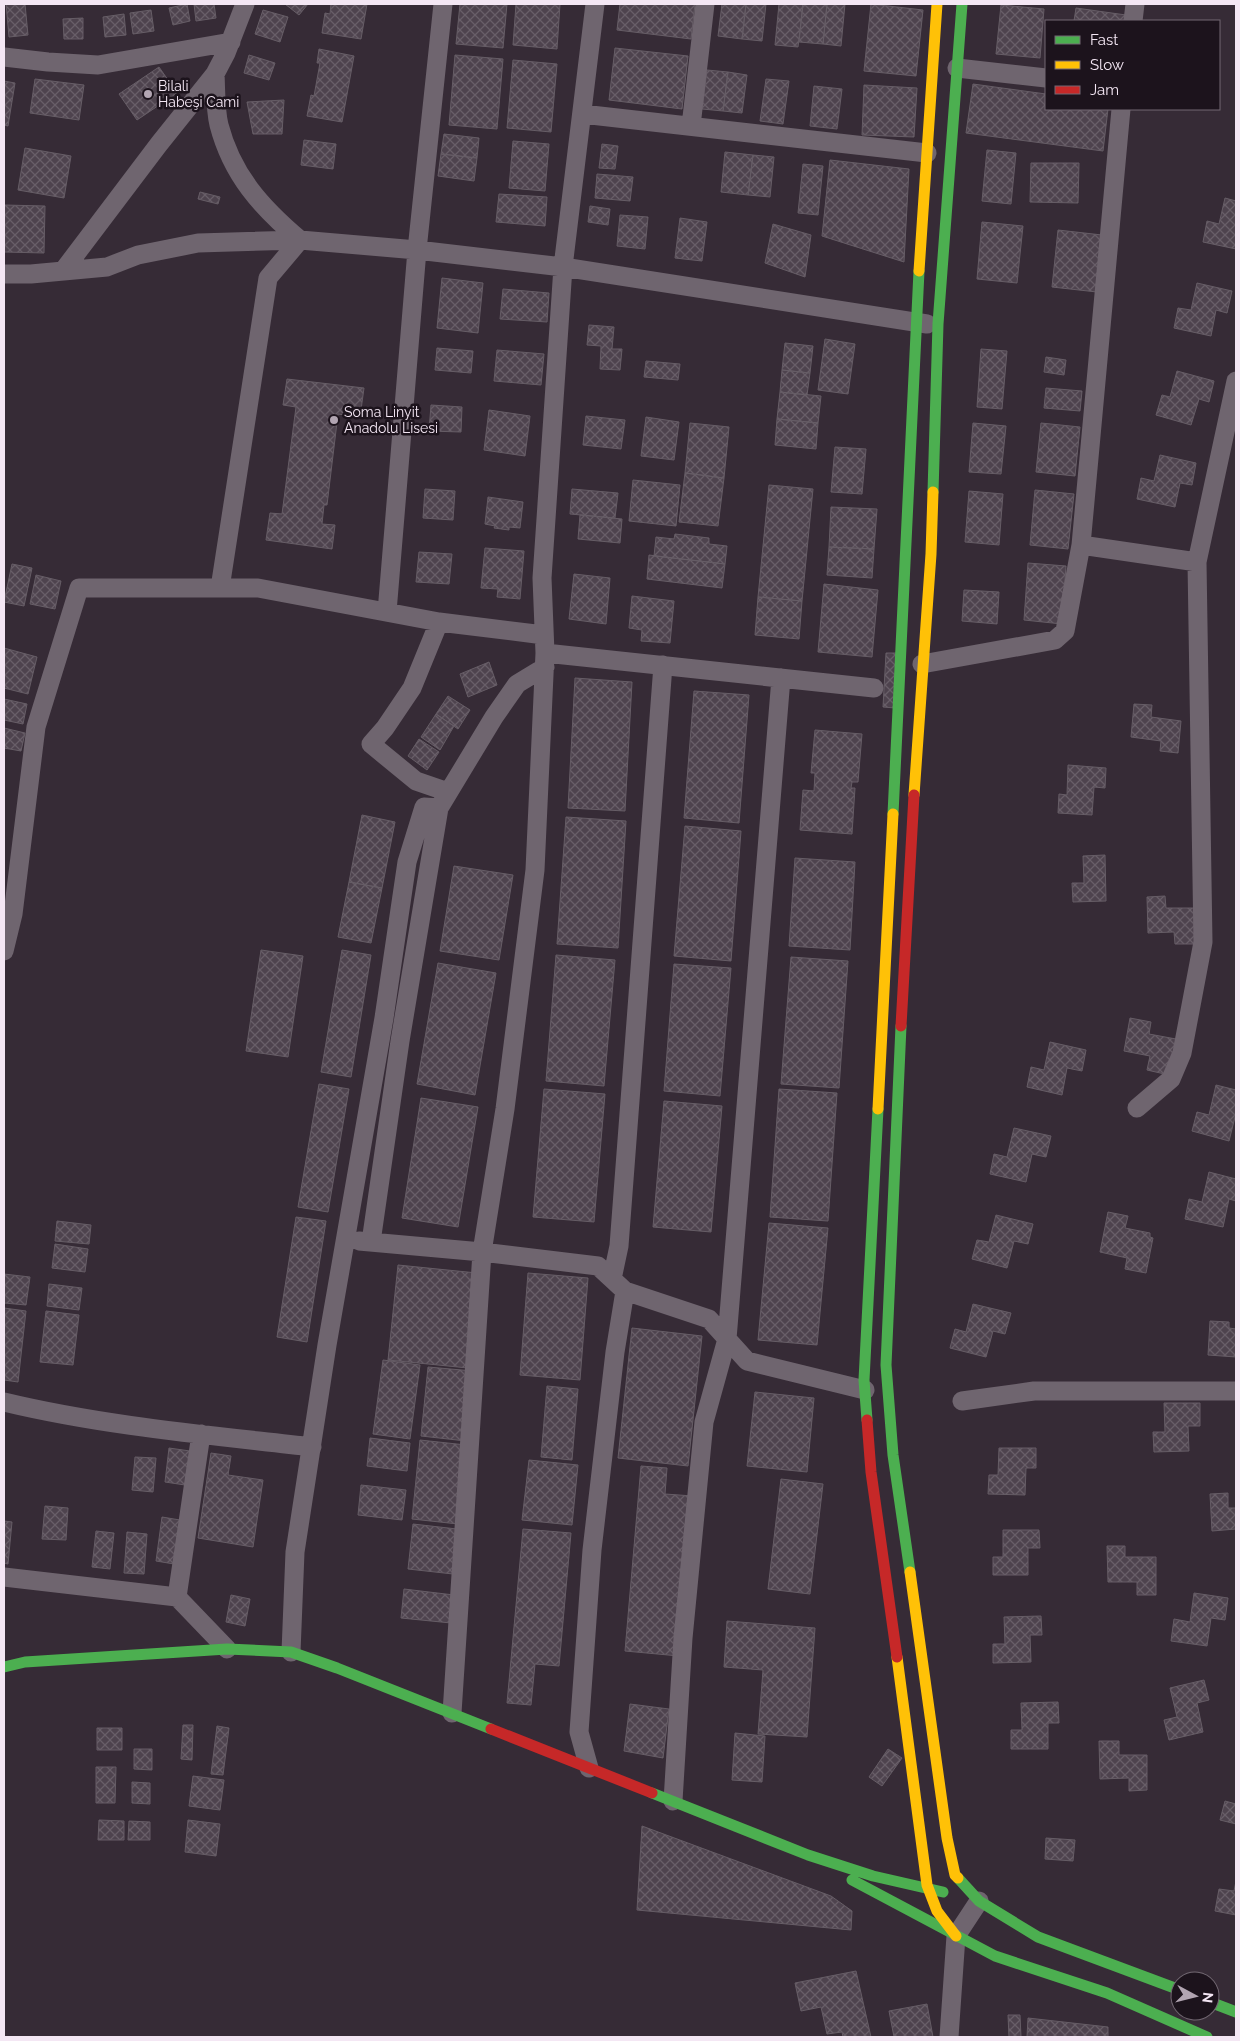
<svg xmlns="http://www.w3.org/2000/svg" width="1240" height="2041" font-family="Raleway,sans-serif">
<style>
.building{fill:url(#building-cross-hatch);stroke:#665d66}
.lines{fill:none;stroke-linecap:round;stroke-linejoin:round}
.street{stroke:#6f656f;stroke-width:19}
.fast{stroke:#4caf50;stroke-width:11}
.slow{stroke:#ffc107;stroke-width:11}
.jam{stroke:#c62828;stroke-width:11}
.poi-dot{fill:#b2a5b2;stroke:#1c131c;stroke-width:2}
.labels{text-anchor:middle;stroke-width:5;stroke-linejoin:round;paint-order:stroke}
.poi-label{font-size:14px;fill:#f4e7f4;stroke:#1c131c;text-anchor:start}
</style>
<defs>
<pattern id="building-cross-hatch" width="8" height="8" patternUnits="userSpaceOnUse" patternTransform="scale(1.25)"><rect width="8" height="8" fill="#4e434e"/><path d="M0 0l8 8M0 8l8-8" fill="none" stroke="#685e68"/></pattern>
</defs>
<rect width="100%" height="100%" fill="#362b36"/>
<path class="building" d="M 6,4 L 25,4 L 28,35 L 9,37 Z
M 187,4 L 190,21 L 173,25 L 169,8 Z
M 194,4 L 214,4 L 216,18 L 196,21 Z
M 285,4 L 308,4 L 299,15 Z
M 331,4 L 367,4 L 361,39 L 322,33 L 325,13 L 330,14 Z
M 460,4 L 507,4 L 503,48 L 456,44 Z
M 516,4 L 560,4 L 557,49 L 513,45 Z
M 620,4 L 695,4 L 691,39 L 617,30 Z
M 722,4 L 746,4 L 742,39 L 718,36 Z
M 746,4 L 766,4 L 762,41 L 742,39 Z
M 779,4 L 803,4 L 798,47 L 775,45 Z
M 803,4 L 827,4 L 823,44 L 799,42 Z
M 827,4 L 845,4 L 841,46 L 823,44 Z
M 871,4 L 923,10 L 916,76 L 864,71 Z
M 1001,5 L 1044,9 L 1040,58 L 996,54 Z
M 1076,8 L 1126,15 L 1125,21 L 1074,21 Z
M 151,10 L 154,31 L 133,34 L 130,13 Z
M 263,10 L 288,17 L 280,42 L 255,34 Z
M 124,14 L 126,35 L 105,37 L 103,17 Z
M 83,18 L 83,39 L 64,39 L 63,19 Z
M 615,48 L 688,56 L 682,109 L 609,100 Z
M 319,49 L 354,56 L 342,122 L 307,116 L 311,95 L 314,96 L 320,63 L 317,63 Z
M 249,55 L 275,63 L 269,80 L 244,73 Z
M 455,55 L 503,59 L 497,129 L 449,125 Z
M 513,60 L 557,64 L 551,132 L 507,128 Z
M 159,67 L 177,93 L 137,120 L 119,94 Z
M 707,70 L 728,72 L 723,111 L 702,109 Z
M 728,72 L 747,75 L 742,113 L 723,111 Z
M 35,79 L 84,85 L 79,120 L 30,113 Z
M 766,79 L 789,81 L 783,124 L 760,121 Z
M 4,81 L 15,83 L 8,126 L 4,125 Z
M 973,84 L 1046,94 L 1046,109 L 1108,109 L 1103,151 L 966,133 Z
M 864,85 L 917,88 L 914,137 L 862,135 Z
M 814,86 L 842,89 L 837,129 L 810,126 Z
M 284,100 L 282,134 L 253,134 L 247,102 Z
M 444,134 L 479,138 L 477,158 L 441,154 Z
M 304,140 L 336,144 L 333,169 L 301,165 Z
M 513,141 L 549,144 L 545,191 L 509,188 Z
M 602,144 L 618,146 L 615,169 L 599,168 Z
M 25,148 L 71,156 L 64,198 L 18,190 Z
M 987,150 L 1016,153 L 1011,204 L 982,201 Z
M 725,152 L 753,155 L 748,195 L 721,192 Z
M 441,154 L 477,158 L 474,181 L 438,176 Z
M 753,155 L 774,157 L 770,197 L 748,195 Z
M 830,160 L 909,169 L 904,262 L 822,236 Z
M 1031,163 L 1079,163 L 1078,203 L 1030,202 Z
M 803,164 L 823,166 L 818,215 L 798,213 Z
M 597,174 L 633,177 L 630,201 L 595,198 Z
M 200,192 L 220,197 L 218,204 L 198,199 Z
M 499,194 L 547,197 L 545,226 L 496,222 Z
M 1225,198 L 1236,201 L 1236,249 L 1203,242 L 1207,221 L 1219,224 Z
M 4,205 L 45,206 L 44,253 L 4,252 Z
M 590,206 L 610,209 L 608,225 L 588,222 Z
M 620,215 L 648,217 L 645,249 L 617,246 Z
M 680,218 L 707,222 L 702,261 L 675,258 Z
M 982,222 L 1023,226 L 1017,283 L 977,279 Z
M 773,224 L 811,235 L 805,277 L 765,263 Z
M 1058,230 L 1102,235 L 1097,292 L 1052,287 Z
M 442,278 L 483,283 L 478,333 L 437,328 Z
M 1197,283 L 1232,291 L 1227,313 L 1216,310 L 1211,336 L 1174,328 L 1178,308 L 1191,310 Z
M 503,289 L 549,293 L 547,322 L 500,319 Z
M 589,325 L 614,327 L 612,349 L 622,349 L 620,370 L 600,369 L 601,346 L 587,345 Z
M 825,339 L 855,344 L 848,394 L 818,390 Z
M 785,343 L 813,346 L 810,373 L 782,370 Z
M 437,348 L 473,351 L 471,373 L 435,370 Z
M 981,349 L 1007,351 L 1002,409 L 977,407 Z
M 497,350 L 544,354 L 541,385 L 494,381 Z
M 1046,357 L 1066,360 L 1064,375 L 1044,372 Z
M 646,361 L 680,364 L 678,380 L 644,377 Z
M 782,370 L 810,373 L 807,395 L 780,392 Z
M 1177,371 L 1214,381 L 1209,402 L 1199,399 L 1191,425 L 1156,415 L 1162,395 L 1170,397 Z
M 287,379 L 364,388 L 360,417 L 338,414 L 327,505 L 324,505 L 322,524 L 335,525 L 332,549 L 266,540 L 270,513 L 282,514 L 296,407 L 283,405 Z
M 1046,388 L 1082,391 L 1080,411 L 1044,408 Z
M 780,392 L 821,396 L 818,423 L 777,419 Z
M 431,405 L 462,407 L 461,432 L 429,431 Z
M 489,410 L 530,416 L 525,456 L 484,450 Z
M 586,416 L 625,420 L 621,449 L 583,445 Z
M 646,417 L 679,422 L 674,460 L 641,456 Z
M 777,419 L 818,423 L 816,449 L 775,445 Z
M 690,423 L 729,427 L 724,478 L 685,473 Z
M 973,423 L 1006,426 L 1001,474 L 969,472 Z
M 1041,423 L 1080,427 L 1075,476 L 1036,472 Z
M 835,447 L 866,449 L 862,494 L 831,492 Z
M 1160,455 L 1196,463 L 1192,485 L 1180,483 L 1175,507 L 1137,499 L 1141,478 L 1154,481 Z
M 685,473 L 724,478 L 718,526 L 679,522 Z
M 633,480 L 680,485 L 676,526 L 629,521 Z
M 769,485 L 813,489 L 802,601 L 758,597 Z
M 425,489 L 455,491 L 453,520 L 423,518 Z
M 572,489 L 618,493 L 615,518 L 570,514 Z
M 1035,490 L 1074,494 L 1068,549 L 1030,545 Z
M 969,491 L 1003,494 L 999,545 L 965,542 Z
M 488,497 L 523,502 L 520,528 L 509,527 L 509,530 L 494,528 L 495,526 L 485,524 Z
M 831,507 L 877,509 L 874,549 L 829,547 Z
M 580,515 L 622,519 L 620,543 L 578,539 Z
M 675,534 L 709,538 L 709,544 L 727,546 L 725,564 L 654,556 L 656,537 L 674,539 Z
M 829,547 L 874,549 L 872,578 L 827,575 Z
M 485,548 L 524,551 L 520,599 L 497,597 L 498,589 L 481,588 Z
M 419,552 L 452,554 L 449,584 L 416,582 Z
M 649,555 L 725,564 L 722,588 L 647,579 Z
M 1028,563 L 1066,566 L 1062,624 L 1024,620 Z
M 12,564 L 32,568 L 24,606 L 4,602 Z
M 574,574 L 610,578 L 606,624 L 569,619 Z
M 36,575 L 61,581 L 55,609 L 30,604 Z
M 824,584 L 878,590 L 872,657 L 818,652 Z
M 964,590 L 999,592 L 997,624 L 962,621 Z
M 632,596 L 674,601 L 670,643 L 641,641 L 642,630 L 629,628 Z
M 758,597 L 802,601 L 799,639 L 755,635 Z
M 4,648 L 37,657 L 28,694 L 4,688 Z
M 886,653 L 898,653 L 895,708 L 883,707 Z
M 489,662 L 497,685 L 468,697 L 460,674 Z
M 575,678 L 632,682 L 625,811 L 568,808 Z
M 694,691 L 749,695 L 739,823 L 684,818 Z
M 448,696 L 470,710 L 458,729 L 436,714 Z
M 4,699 L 27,704 L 23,724 L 4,720 Z
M 1134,704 L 1152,705 L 1151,717 L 1181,721 L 1178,753 L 1160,751 L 1161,741 L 1131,737 Z
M 436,714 L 454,726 L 440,750 L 421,737 Z
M 4,728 L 25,733 L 21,751 L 4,748 Z
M 815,730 L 862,734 L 858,782 L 852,782 L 851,788 L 855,788 L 852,834 L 800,830 L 803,790 L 814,791 L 815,773 L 811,773 Z
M 419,739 L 439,752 L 427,770 L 408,756 Z
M 1068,765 L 1106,768 L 1105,788 L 1094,787 L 1092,815 L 1058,813 L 1059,794 L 1067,795 Z
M 362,815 L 395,822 L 382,888 L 349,882 Z
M 566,817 L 626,821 L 618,948 L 557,944 Z
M 685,826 L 741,831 L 731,961 L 674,956 Z
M 1105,855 L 1106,901 L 1073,902 L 1072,883 L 1084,883 L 1083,856 Z
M 795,858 L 855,862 L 850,950 L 789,946 Z
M 454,866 L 513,875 L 499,960 L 440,951 Z
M 349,882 L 382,888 L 371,943 L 338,937 Z
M 1165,896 L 1166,908 L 1194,908 L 1195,944 L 1175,944 L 1174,932 L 1148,933 L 1147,897 Z
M 261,950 L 303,956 L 288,1057 L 246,1051 Z
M 342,950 L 371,955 L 351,1077 L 321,1072 Z
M 556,955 L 615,960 L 604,1086 L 546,1081 Z
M 791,957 L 848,961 L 839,1088 L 781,1084 Z
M 438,963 L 496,973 L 475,1095 L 417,1084 Z
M 674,964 L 731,968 L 720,1096 L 664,1091 Z
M 1130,1018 L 1151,1022 L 1149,1034 L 1176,1039 L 1169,1075 L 1147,1070 L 1150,1056 L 1124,1051 Z
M 1050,1042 L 1086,1050 L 1082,1071 L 1067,1068 L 1062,1095 L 1027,1087 L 1031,1067 L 1044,1070 Z
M 319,1084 L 349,1089 L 328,1212 L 298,1207 Z
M 1216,1085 L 1236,1090 L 1236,1113 L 1229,1141 L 1192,1131 L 1197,1112 L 1209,1115 Z
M 544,1089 L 605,1094 L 594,1222 L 533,1217 Z
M 779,1089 L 837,1093 L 828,1221 L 770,1217 Z
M 421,1098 L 478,1107 L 458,1227 L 402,1218 Z
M 664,1101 L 722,1106 L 711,1232 L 653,1227 Z
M 1014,1128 L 1051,1136 L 1046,1157 L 1032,1154 L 1026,1182 L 990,1174 L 994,1154 L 1007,1157 Z
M 1209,1172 L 1236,1179 L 1236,1201 L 1229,1199 L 1223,1227 L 1185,1219 L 1189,1199 L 1202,1202 Z
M 1108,1212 L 1128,1216 L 1125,1228 L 1150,1233 L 1150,1237 L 1153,1238 L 1146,1273 L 1125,1269 L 1127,1258 L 1100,1252 Z
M 996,1215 L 1033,1224 L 1028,1244 L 1014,1241 L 1007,1268 L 972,1259 L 977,1240 L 989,1242 Z
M 296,1217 L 326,1221 L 307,1342 L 277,1337 Z
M 57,1221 L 91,1225 L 89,1244 L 55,1241 Z
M 769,1223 L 828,1228 L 817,1345 L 758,1340 Z
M 55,1244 L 88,1249 L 85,1272 L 52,1268 Z
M 398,1265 L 477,1273 L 468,1368 L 388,1360 Z
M 528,1273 L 588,1278 L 580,1380 L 520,1375 Z
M 4,1274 L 30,1277 L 26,1305 L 4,1303 Z
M 49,1284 L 82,1288 L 79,1310 L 47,1306 Z
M 973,1304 L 1011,1313 L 1005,1334 L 993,1331 L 986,1357 L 950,1348 L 955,1329 L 966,1332 Z
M 4,1308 L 26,1311 L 18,1382 L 4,1380 Z
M 46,1311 L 79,1315 L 73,1365 L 40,1362 Z
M 1210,1321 L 1229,1322 L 1229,1328 L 1236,1329 L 1236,1357 L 1208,1355 Z
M 632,1328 L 702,1336 L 688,1466 L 618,1458 Z
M 383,1360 L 420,1365 L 410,1439 L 373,1434 Z
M 428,1367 L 473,1371 L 466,1441 L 421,1436 Z
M 547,1386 L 578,1389 L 572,1460 L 541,1457 Z
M 755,1392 L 814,1398 L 807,1472 L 747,1466 Z
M 1164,1403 L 1200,1403 L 1200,1426 L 1188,1426 L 1189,1451 L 1154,1452 L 1153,1432 L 1165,1432 Z
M 370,1438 L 410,1443 L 407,1471 L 367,1466 Z
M 420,1440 L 466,1445 L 458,1524 L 412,1519 Z
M 169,1448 L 190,1451 L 185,1485 L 165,1482 Z
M 999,1448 L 1036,1448 L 1036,1468 L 1026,1468 L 1025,1495 L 988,1494 L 989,1475 L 998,1475 Z
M 211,1453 L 231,1456 L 228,1475 L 263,1480 L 253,1547 L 198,1538 Z
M 135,1457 L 156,1458 L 153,1492 L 132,1490 Z
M 529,1460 L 578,1465 L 572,1525 L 522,1520 Z
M 641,1466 L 667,1468 L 665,1494 L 693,1496 L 679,1656 L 625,1651 Z
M 781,1479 L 823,1484 L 810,1594 L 768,1589 Z
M 361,1485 L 406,1490 L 402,1520 L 358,1515 Z
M 1228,1493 L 1228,1508 L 1236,1508 L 1236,1529 L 1212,1531 L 1210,1494 Z
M 45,1506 L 68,1508 L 66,1540 L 42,1539 Z
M 162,1517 L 180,1520 L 174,1564 L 156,1561 Z
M 4,1521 L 12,1522 L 8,1564 L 4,1563 Z
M 413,1524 L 457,1529 L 453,1574 L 408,1569 Z
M 523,1529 L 571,1533 L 559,1666 L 535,1664 L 531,1705 L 507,1703 Z
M 1003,1530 L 1039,1530 L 1040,1548 L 1028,1548 L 1028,1575 L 993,1575 L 993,1557 L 1003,1557 Z
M 96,1531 L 114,1533 L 110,1569 L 92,1567 Z
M 127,1532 L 147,1534 L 144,1574 L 124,1573 Z
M 1107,1546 L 1125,1546 L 1125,1557 L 1156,1557 L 1156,1595 L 1137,1595 L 1137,1582 L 1108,1582 Z
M 404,1589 L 454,1595 L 451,1623 L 401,1618 Z
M 1194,1593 L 1228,1598 L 1225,1620 L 1211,1618 L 1207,1646 L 1171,1641 L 1174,1619 L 1190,1622 Z
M 231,1595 L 250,1599 L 245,1626 L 226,1622 Z
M 1041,1616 L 1042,1635 L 1030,1635 L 1031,1662 L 993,1663 L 993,1644 L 1005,1644 L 1004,1617 Z
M 727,1621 L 815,1628 L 807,1737 L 758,1734 L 763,1670 L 724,1667 Z
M 1204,1680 L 1209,1700 L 1197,1703 L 1203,1732 L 1169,1740 L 1164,1720 L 1177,1717 L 1170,1688 Z
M 1058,1702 L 1059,1723 L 1048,1723 L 1048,1749 L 1011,1749 L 1011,1730 L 1022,1730 L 1021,1703 Z
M 630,1704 L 669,1709 L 663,1758 L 624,1751 Z
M 183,1725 L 193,1725 L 192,1760 L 181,1759 Z
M 217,1726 L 229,1728 L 223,1775 L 211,1774 Z
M 97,1728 L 122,1728 L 122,1750 L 97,1750 Z
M 735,1733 L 765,1736 L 762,1782 L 732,1780 Z
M 1099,1741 L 1119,1741 L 1119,1755 L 1147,1755 L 1147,1790 L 1129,1791 L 1129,1778 L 1100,1779 Z
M 134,1749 L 152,1749 L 152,1770 L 134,1769 Z
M 888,1749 L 902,1758 L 882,1786 L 869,1777 Z
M 96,1767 L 116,1767 L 115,1803 L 96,1803 Z
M 193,1776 L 224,1780 L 220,1810 L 189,1806 Z
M 132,1782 L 150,1783 L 150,1804 L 132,1803 Z
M 1225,1801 L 1236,1804 L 1236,1802 L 1236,1824 L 1220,1820 Z
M 99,1820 L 124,1821 L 124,1840 L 98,1840 Z
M 188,1820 L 220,1824 L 216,1856 L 185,1852 Z
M 129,1821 L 150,1822 L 150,1840 L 128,1840 Z
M 642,1826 L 831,1896 L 852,1911 L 851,1930 L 637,1910 Z
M 1046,1838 L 1075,1840 L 1073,1861 L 1045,1859 Z
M 1236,1881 L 1236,1915 L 1215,1911 L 1219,1889 L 1234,1891 Z
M 856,1971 L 871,2037 L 843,2037 L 842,2032 L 827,2034 L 821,2007 L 801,2011 L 795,1983 Z
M 927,2004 L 933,2037 L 894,2037 L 889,2011 Z
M 1008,2015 L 1020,2015 L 1021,2037 L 1009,2037 Z
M 1028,2018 L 1108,2027 L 1108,2037 L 1027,2037 Z"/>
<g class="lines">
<path class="street" d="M 1133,21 L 1135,4
M 4,57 L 48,62 L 98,65 L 231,42
M 957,68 L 1046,78
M 215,74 C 216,90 215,109 219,125 C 232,175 261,207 300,240 L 268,278 L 220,588
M 582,114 L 927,153
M 691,126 L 705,4
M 63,271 L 159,144 L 215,74 L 226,53 L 245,4
M 4,274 L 31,274 L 107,267 L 138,255 L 198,243 L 300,240 L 417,250 L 563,267 L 927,324
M 1081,545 L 1197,562
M 387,612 L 417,250 L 443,4
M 439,622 L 412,688 L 385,728 L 371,744 L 416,781 L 448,792
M 545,653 L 874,688
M 922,664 L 1055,640 L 1065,631 L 1081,545 L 1121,109
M 4,951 L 13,914 L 36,727 L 79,588 L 258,588 L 439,622 L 544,635
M 1137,1108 L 1171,1079 L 1182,1053 L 1203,942 L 1197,562 L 1236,381
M 359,1241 L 482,1252 L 598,1266 L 625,1291 L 709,1319 L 747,1361 L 865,1390
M 371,1242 L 400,1041 L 439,808 L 494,717 L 517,684 L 545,667
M 612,1279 L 619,1246 L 663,665
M 962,1401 L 1034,1391 L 1236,1391
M 4,1402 C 104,1426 209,1435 312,1447
M 201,1434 L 177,1597 L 227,1649
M 4,1577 L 177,1597
M 291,1652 L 295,1552 L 327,1345 L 384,1018 L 407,862 L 424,807 L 439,808
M 452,1713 L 482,1252 L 505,1109 L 535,870 L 545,653 L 542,578 L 563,267 L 595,4
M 589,1768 L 579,1732 L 592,1550 L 615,1352 L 625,1291
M 673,1801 L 683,1638 L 704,1422 L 727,1339 L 781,678
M 949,2037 L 956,1936 L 979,1901"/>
<path class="fast" d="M 933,492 L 938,324 L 962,4
M 893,814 L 919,271
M 901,1026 L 886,1365 L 893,1455 L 910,1572
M 867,1420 L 864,1380 L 878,1109
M 4,1667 L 25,1662 L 227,1649 L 291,1652 L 337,1668 L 491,1729
M 652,1793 L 808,1855 L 873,1876 L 943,1892
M 958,1878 L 979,1901 L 1038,1937 L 1180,1990
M 852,1880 L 995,1956 L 1107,1993 L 1207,2037
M 1210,2002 L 1236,2012"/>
<path class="slow" d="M 919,271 L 937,4
M 914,795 L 931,554 L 933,492
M 878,1109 L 893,814
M 910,1572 L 947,1838 L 955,1875 L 958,1878
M 897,1657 L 927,1885 L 937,1911 L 956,1936"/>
<path class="jam" d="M 901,1026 L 914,795
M 867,1420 L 871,1472 L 897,1657
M 491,1729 L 652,1793"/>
</g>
<g class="poi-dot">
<circle cx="148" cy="94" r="5"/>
<circle cx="334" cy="420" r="5"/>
</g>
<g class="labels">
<g class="poi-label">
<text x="158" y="91">Bilali<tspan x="158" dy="16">Habeşi Cami</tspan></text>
<text x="344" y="417">Soma Linyit<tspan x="344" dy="16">Anadolu Lisesi</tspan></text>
</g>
</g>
<rect width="1240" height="2041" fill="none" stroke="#f4e7f4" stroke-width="10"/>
<rect x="1045" y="20" width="175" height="90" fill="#1c131c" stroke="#726872"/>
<rect x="1055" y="36" width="25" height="8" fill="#4caf50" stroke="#726872"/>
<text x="1090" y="45" font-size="15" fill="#f4e7f4">Fast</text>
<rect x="1055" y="61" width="25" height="8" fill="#ffc107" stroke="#726872"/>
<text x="1090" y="70" font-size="15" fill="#f4e7f4">Slow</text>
<rect x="1055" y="86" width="25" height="8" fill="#c62828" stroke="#726872"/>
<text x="1090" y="95" font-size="15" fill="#f4e7f4">Jam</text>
<g transform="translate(1195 1996) rotate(97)"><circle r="24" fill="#1c131c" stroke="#726872"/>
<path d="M0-4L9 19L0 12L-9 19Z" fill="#b2a5b2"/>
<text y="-8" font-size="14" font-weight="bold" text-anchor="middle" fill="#f4e7f4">N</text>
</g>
</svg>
